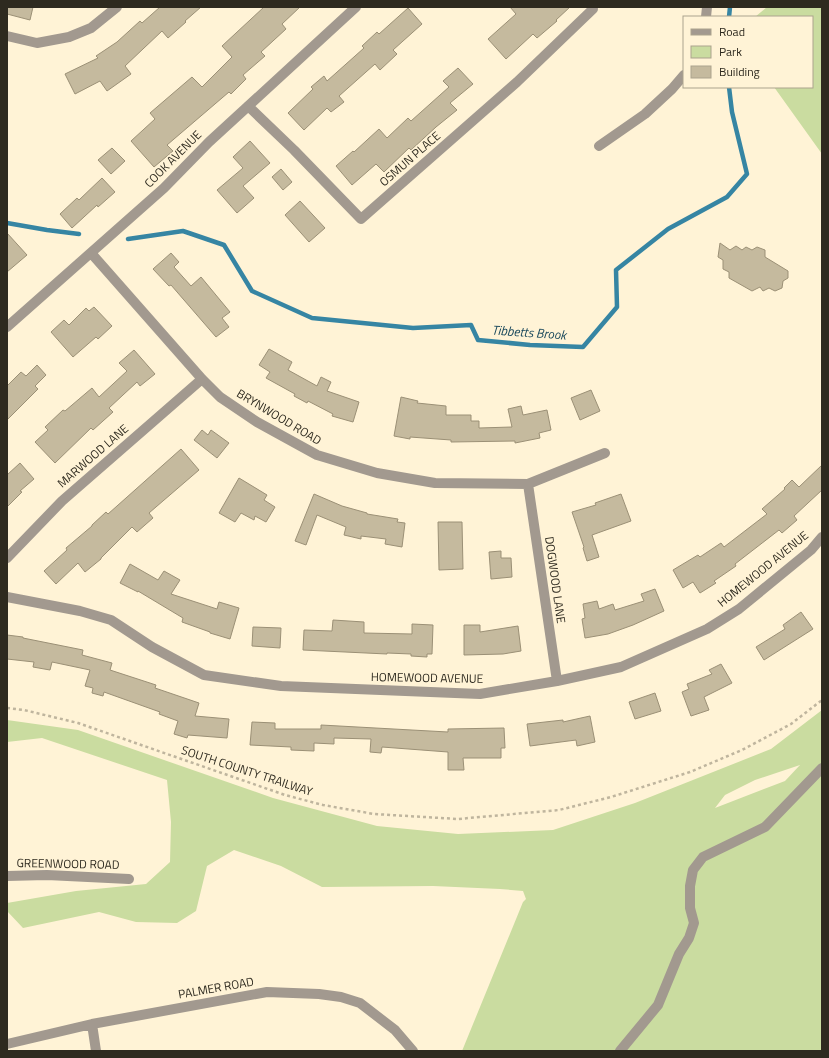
<svg xmlns="http://www.w3.org/2000/svg" width="829" height="1058" font-family="'Titillium Web',sans-serif">
<style>
.green{fill:#cadca0;fill-rule:evenodd}
.lines{fill:none;stroke-linecap:round;stroke-linejoin:round}
.stream{stroke:#3685a3;stroke-width:4.5}
.building{fill:#c5ba9e;stroke:#9b9076}
.path{stroke:#bfb59e;stroke-width:2.5;stroke-dasharray:3 3;stroke-linecap:butt}
.minor{stroke:#a2998f;stroke-width:10}
.labels{text-anchor:middle;stroke-width:3;stroke-linejoin:round;paint-order:stroke}
.street-label{font-size:12px;fill:#2e2a1f;stroke:#fff3d6}
.water-label{font-size:13px;font-style:italic;fill:#17465a;stroke:#fff3d6}
</style>
<rect width="100%" height="100%" fill="#fff3d6"/>
<path class="green" d="M 767,7 L 822,7 L 822,154 L 774,87 L 812,87 L 812,17 L 755,17 Z
M 822,710 L 822,1051 L 462,1051 L 523,902 L 526,899 L 523,891 L 500,889 L 433,886 L 322,887 L 281,866 L 234,850 L 207,866 L 196,911 L 177,923 L 136,922 L 99,912 L 23,928 L 7,911 L 7,903 L 76,891 L 146,884 L 170,862 L 171,822 L 167,780 L 42,738 L 7,742 L 7,720 L 78,730 L 273,798 L 377,826 L 458,834 L 553,830 L 635,803 L 771,749 ZM 800,765 L 785,781 L 715,808 L 725,795 L 755,780 Z"/>
<g class="lines">
<path class="stream" d="M 729,17 L 730,7
M 7,223 L 47,230 L 79,234
M 128,239 L 183,231 L 224,245 L 252,291 L 312,318 L 413,328 L 471,325 L 478,340 L 530,345 L 583,347 L 617,307 L 616,270 L 668,229 L 727,197 L 747,174 L 732,112 L 729,87"/>
</g>
<path class="building" d="M 7,7 L 33,7 L 30,20 L 7,14 Z
M 160,7 L 201,7 L 185,21 L 186,22 L 168,38 L 162,31 L 125,66 L 131,74 L 107,91 L 100,81 L 75,94 L 65,74 L 98,58 L 96,56 L 117,42 L 140,21 L 142,23 Z
M 264,7 L 300,7 L 282,24 L 286,29 L 261,52 L 265,56 L 243,75 L 246,79 L 231,94 L 229,92 L 167,145 L 173,151 L 154,167 L 131,141 L 155,119 L 150,113 L 192,77 L 202,87 L 232,57 L 222,46 Z
M 510,7 L 570,7 L 556,20 L 557,21 L 537,38 L 533,34 L 506,59 L 488,39 L 516,14 Z
M 408,8 L 422,24 L 393,50 L 397,54 L 380,70 L 375,64 L 339,96 L 344,102 L 331,112 L 327,108 L 304,130 L 288,113 L 313,89 L 311,87 L 324,76 L 327,81 L 364,48 L 362,46 L 377,32 L 379,34 Z
M 458,68 L 473,84 L 450,103 L 457,110 L 436,127 L 411,150 L 409,148 L 384,172 L 376,164 L 352,185 L 336,166 L 353,151 L 354,152 L 379,129 L 387,138 L 408,118 L 411,121 L 449,87 L 443,81 Z
M 250,141 L 270,163 L 243,186 L 254,198 L 237,213 L 217,190 L 243,168 L 233,157 Z
M 112,148 L 125,161 L 111,174 L 98,160 Z
M 281,169 L 292,182 L 283,190 L 272,177 Z
M 102,178 L 115,192 L 98,207 L 97,205 L 72,228 L 60,214 L 77,198 L 79,200 Z
M 300,201 L 325,228 L 309,242 L 285,215 Z
M 7,233 L 27,255 L 7,272 Z
M 720,243 L 730,250 L 736,246 L 742,250 L 746,247 L 752,250 L 757,247 L 765,250 L 765,257 L 788,271 L 788,278 L 783,281 L 782,288 L 775,291 L 769,288 L 763,291 L 760,287 L 752,291 L 729,278 L 729,272 L 723,269 L 723,260 L 718,257 Z
M 171,253 L 179,262 L 174,267 L 191,286 L 201,277 L 230,312 L 222,318 L 229,327 L 216,337 L 171,285 L 169,286 L 153,269 Z
M 94,307 L 112,326 L 98,339 L 96,337 L 73,357 L 51,332 L 64,320 L 69,325 L 86,308 L 89,311 Z
M 269,349 L 292,362 L 288,370 L 317,386 L 321,377 L 331,382 L 327,391 L 359,402 L 353,422 L 332,416 L 333,414 L 308,401 L 307,403 L 294,396 L 295,394 L 266,378 L 270,372 L 259,365 Z
M 134,350 L 155,374 L 140,386 L 137,382 L 109,408 L 113,412 L 93,430 L 91,428 L 55,463 L 35,442 L 48,430 L 45,427 L 63,410 L 65,411 L 92,388 L 99,397 L 127,371 L 119,363 Z
M 37,365 L 46,375 L 35,386 L 38,389 L 7,420 L 7,386 L 21,372 L 26,376 Z
M 591,390 L 600,411 L 580,420 L 571,398 Z
M 401,397 L 418,401 L 417,403 L 446,406 L 446,415 L 471,415 L 471,421 L 479,421 L 479,428 L 512,427 L 508,409 L 521,406 L 523,415 L 547,410 L 551,430 L 539,433 L 540,438 L 515,443 L 515,441 L 451,442 L 451,440 L 410,437 L 410,439 L 394,436 Z
M 202,430 L 208,435 L 211,430 L 229,443 L 217,458 L 194,440 Z
M 181,449 L 199,470 L 149,513 L 153,518 L 137,532 L 132,527 L 101,558 L 101,559 L 85,572 L 78,563 L 56,584 L 44,571 L 67,550 L 66,548 L 92,526 L 92,525 L 106,512 L 108,514 Z
M 20,463 L 34,479 L 20,491 L 22,492 L 7,507 L 7,475 Z
M 822,465 L 822,490 L 794,516 L 797,520 L 782,533 L 779,530 L 735,564 L 736,566 L 714,581 L 716,583 L 700,593 L 693,582 L 683,588 L 673,570 L 698,555 L 700,557 L 721,543 L 724,547 L 767,514 L 762,509 L 785,489 L 784,488 L 792,480 L 799,487 Z
M 239,478 L 267,495 L 264,500 L 275,507 L 266,522 L 255,516 L 254,520 L 241,513 L 235,522 L 219,513 Z
M 314,494 L 342,506 L 367,513 L 367,514 L 398,519 L 397,522 L 405,523 L 402,547 L 385,544 L 386,539 L 361,536 L 361,539 L 344,535 L 346,527 L 317,515 L 306,545 L 295,541 Z
M 621,494 L 631,521 L 592,535 L 599,557 L 587,561 L 583,548 L 584,547 L 572,512 L 596,505 L 595,503 Z
M 438,522 L 462,522 L 463,569 L 439,570 Z
M 501,551 L 501,558 L 511,558 L 512,577 L 491,579 L 489,552 Z
M 130,564 L 158,580 L 164,571 L 180,580 L 171,594 L 217,609 L 219,602 L 239,608 L 230,639 L 210,633 L 210,632 L 182,622 L 183,618 L 138,591 L 138,592 L 120,583 Z
M 655,589 L 664,611 L 633,625 L 608,634 L 585,638 L 582,619 L 585,618 L 583,604 L 597,601 L 599,609 L 613,604 L 615,610 L 644,601 L 641,594 Z
M 801,612 L 813,629 L 764,660 L 756,647 L 785,629 L 783,625 Z
M 333,620 L 364,622 L 364,633 L 412,634 L 412,624 L 433,625 L 432,654 L 427,654 L 427,657 L 411,656 L 411,654 L 387,653 L 387,654 L 303,650 L 304,630 L 332,631 Z
M 464,625 L 480,625 L 480,632 L 518,626 L 521,651 L 503,654 L 464,655 Z
M 253,627 L 281,628 L 280,648 L 252,646 Z
M 7,635 L 23,637 L 23,638 L 83,650 L 82,655 L 112,663 L 110,670 L 156,685 L 155,688 L 199,703 L 195,716 L 229,719 L 227,738 L 188,735 L 187,738 L 174,734 L 178,721 L 159,714 L 160,712 L 104,692 L 103,696 L 92,693 L 93,688 L 85,686 L 90,670 L 52,662 L 50,670 L 33,667 L 34,662 L 7,659 Z
M 721,664 L 732,683 L 704,697 L 709,710 L 691,716 L 682,692 L 689,689 L 687,684 L 712,674 L 709,670 Z
M 655,693 L 661,711 L 635,719 L 629,702 Z
M 590,716 L 595,742 L 577,746 L 576,740 L 530,746 L 527,724 L 563,720 L 563,722 Z
M 252,722 L 275,723 L 275,729 L 321,729 L 321,725 L 448,732 L 448,729 L 504,728 L 505,748 L 501,748 L 501,758 L 463,758 L 464,770 L 448,770 L 448,752 L 382,747 L 381,753 L 370,752 L 371,739 L 334,738 L 334,744 L 314,743 L 314,751 L 291,750 L 291,747 L 250,745 Z"/>
<g class="lines">
<path class="path" d="M 7,708 L 24,710 L 78,723 L 285,795 L 323,805 L 374,814 L 458,819 L 559,810 L 611,797 L 690,772 L 742,750 L 791,724 L 822,700"/>
<path class="minor" d="M 706,17 L 707,7
M 7,36 L 37,43 L 69,37 L 91,28 L 117,7
M 248,106 L 294,150 L 361,219 L 517,82 L 593,9
M 599,146 L 645,114 L 672,89 L 684,75
M 91,253 L 202,379 L 220,397 L 257,422 L 317,455 L 377,473 L 435,483 L 528,484 L 605,453
M 7,327 L 164,188 L 209,142 L 356,7
M 528,484 L 557,681
M 7,558 L 62,501 L 202,379
M 7,597 L 80,611 L 111,620 L 152,647 L 204,675 L 281,686 L 480,694 L 557,681 L 621,667 L 707,629 L 739,609 L 811,550 L 822,537
M 7,876 L 47,875 L 129,879
M 92,1024 L 96,1051
M 7,1044 L 92,1024 L 267,992 L 319,994 L 341,997 L 360,1003 L 395,1030 L 413,1051
M 620,1051 L 658,1005 L 679,954 L 689,938 L 694,923 L 690,908 L 690,886 L 693,870 L 703,857 L 765,827 L 822,768"/>
</g>
<g class="labels">
<g class="street-label">
<text transform="translate(173 159) rotate(-45)" y="4">COOK AVENUE</text>
<text transform="translate(410 159) rotate(-41)" y="4">OSMUN PLACE</text>
<text transform="translate(279 417) rotate(31)" y="4">BRYNWOOD ROAD</text>
<text transform="translate(93 456) rotate(-41)" y="4">MARWOOD LANE</text>
<text transform="translate(763 569) rotate(-39)" y="4">HOMEWOOD AVENUE</text>
<text transform="translate(555 580) rotate(82)" y="4">DOGWOOD LANE</text>
<text transform="translate(427 678) rotate(1)" y="4">HOMEWOOD AVENUE</text>
<text transform="translate(247 771) rotate(18)" y="4">SOUTH COUNTY TRAILWAY</text>
<text transform="translate(68 864) rotate(1)" y="4">GREENWOOD ROAD</text>
<text transform="translate(216 988) rotate(-10)" y="4">PALMER ROAD</text>
</g>
<g class="water-label">
<text transform="translate(529 332) rotate(4)" y="5">Tibbetts Brook</text>
</g>
</g>
<rect width="829" height="1058" fill="none" stroke="#2e2a1f" stroke-width="16"/>
<rect x="683" y="16" width="130" height="72" fill="#fff3d6" stroke="#aba38d"/>
<rect x="691" y="29" width="20" height="6" fill="#a2998f" stroke="#aba38d"/>
<text x="719" y="36" font-size="12" fill="#2e2a1f">Road</text>
<rect x="691" y="46" width="20" height="12" fill="#cadca0" stroke="#aba38d"/>
<text x="719" y="56" font-size="12" fill="#2e2a1f">Park</text>
<rect x="691" y="66" width="20" height="12" fill="#c5ba9e" stroke="#aba38d"/>
<text x="719" y="76" font-size="12" fill="#2e2a1f">Building</text>
</svg>
